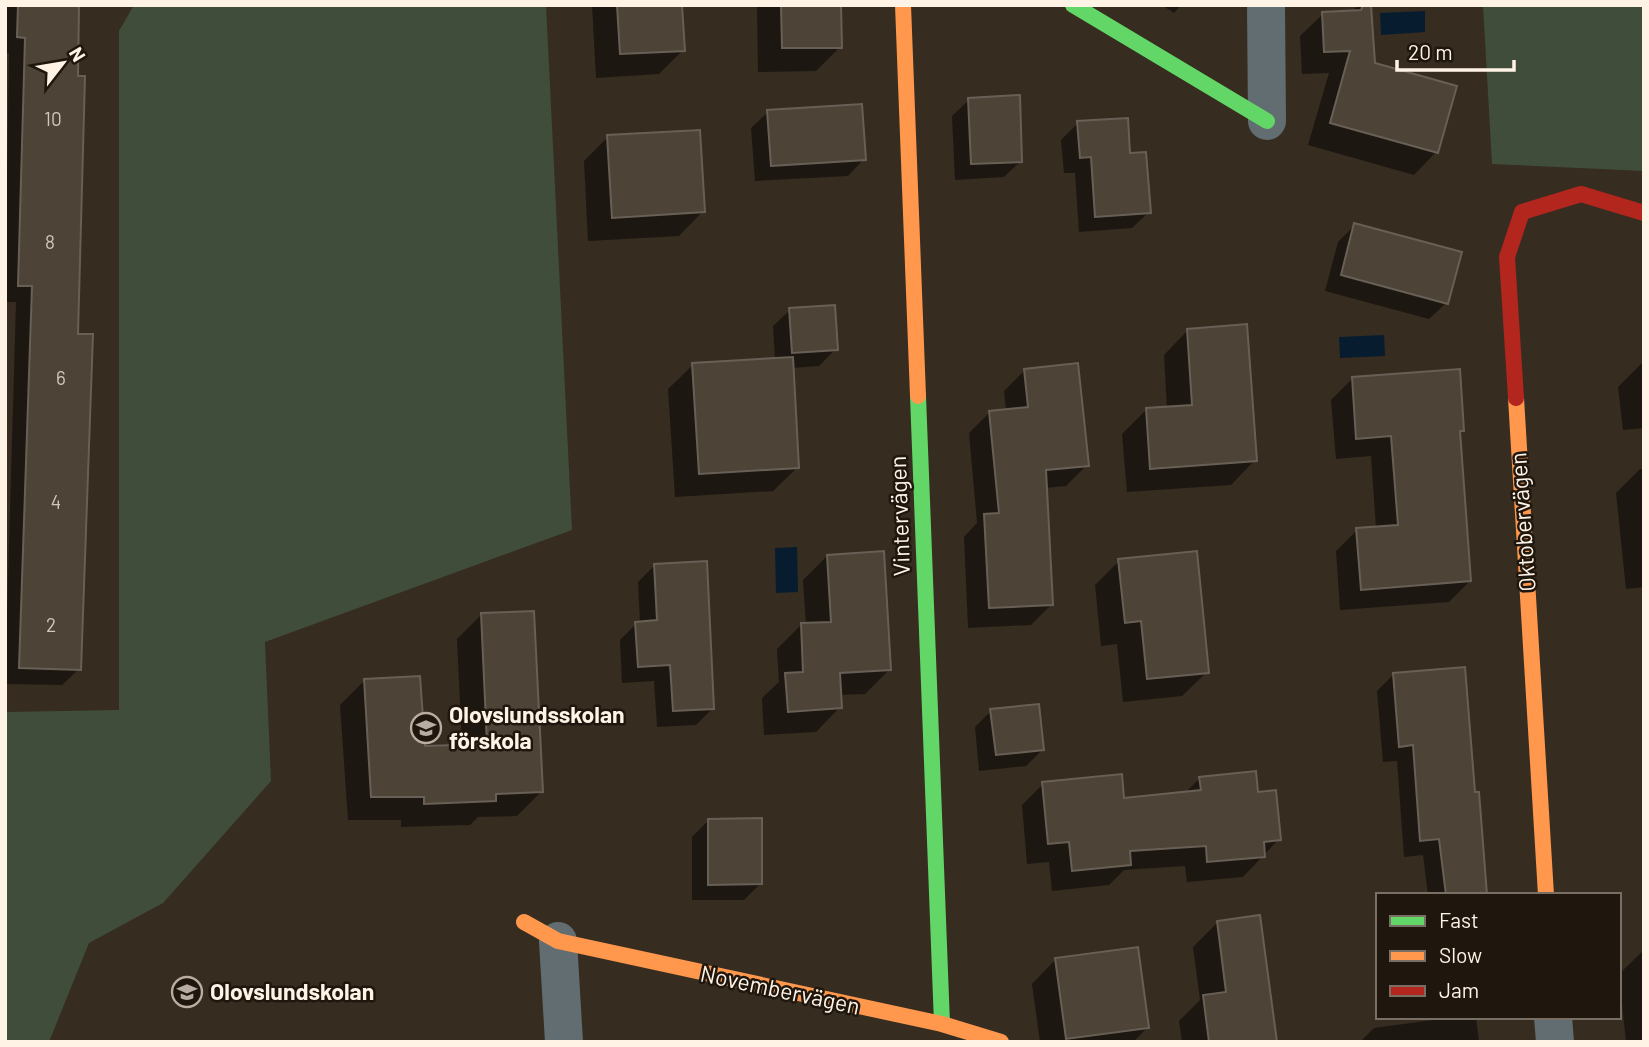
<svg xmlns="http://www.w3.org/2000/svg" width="1649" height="1047" font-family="Barlow,sans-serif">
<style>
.green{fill:#3f4d3a}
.water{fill:#071d2f}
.shadow{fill:#0007}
.building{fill:#4d4336;stroke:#686056;stroke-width:2}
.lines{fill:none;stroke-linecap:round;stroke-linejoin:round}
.street{stroke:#616d71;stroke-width:38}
.fast{stroke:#63d668;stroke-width:16}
.slow{stroke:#ff974d;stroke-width:16}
.jam{stroke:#b3261e;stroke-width:16}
.labels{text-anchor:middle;stroke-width:5;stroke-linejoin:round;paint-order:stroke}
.number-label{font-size:19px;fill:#d2c7ba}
.street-label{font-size:23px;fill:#fff3e6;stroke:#1f170e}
.poi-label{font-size:23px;font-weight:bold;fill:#fff3e6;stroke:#1f170e;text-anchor:start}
</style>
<rect width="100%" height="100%" fill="#362c20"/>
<path class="green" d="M 134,5 L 546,5 L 572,530 L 265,642 L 271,781 L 163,903 L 89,943 L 49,1042 L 5,1042 L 5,712 L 119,710 L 119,31 Z
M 1483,5 L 1644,5 L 1644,171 L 1492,164 Z"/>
<path class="water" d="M 1425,11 L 1425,32 L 1381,35 L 1380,13 Z
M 1384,335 L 1385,356 L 1340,358 L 1339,337 Z
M 797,547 L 798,592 L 776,593 L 775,548 Z"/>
<path class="shadow" d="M 5,5 L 78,5 L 76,336 L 79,669 L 62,685 L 5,684 L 16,302 L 5,302 L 9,53 L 5,53 Z
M 592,5 L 680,5 L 683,50 L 659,74 L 596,78 Z
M 757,5 L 840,5 L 840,47 L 816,71 L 758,72 Z
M 1162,5 L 1181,5 L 1174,13 Z
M 1358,5 L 1370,5 L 1373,64 L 1436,152 L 1414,175 L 1308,145 L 1329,73 L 1302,74 L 1300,36 L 1323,14 L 1351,12 Z
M 969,100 L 1021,161 L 1004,177 L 955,180 L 952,116 Z
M 768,112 L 864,159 L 848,176 L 755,181 L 751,128 Z
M 1078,123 L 1128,155 L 1149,212 L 1132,228 L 1079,232 L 1075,173 L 1064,173 L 1061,140 Z
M 608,137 L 703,211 L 679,236 L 588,241 L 584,161 Z
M 1355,225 L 1446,303 L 1429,319 L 1325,291 L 1338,242 Z
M 790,310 L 836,349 L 819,366 L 792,368 L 798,467 L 773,491 L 675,497 L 668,389 L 693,365 L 775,360 L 773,326 Z
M 1188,330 L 1255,460 L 1231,485 L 1127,492 L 1122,434 L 1146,410 L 1167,409 L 1164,355 Z
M 1642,363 L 1644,363 L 1644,428 L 1623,430 L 1618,387 Z
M 1025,370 L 1087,465 L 1066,486 L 1045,488 L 1052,604 L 1031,625 L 968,628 L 964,537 L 977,523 L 969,433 L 990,412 L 1006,411 L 1004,391 Z
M 1352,379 L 1462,430 L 1459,434 L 1470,581 L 1449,602 L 1340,610 L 1336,551 L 1357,530 L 1376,528 L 1371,456 L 1336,459 L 1331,400 Z
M 1640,469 L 1644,469 L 1644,587 L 1626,589 L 1616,493 Z
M 827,556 L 890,669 L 865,694 L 839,695 L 840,707 L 816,732 L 764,735 L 762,698 L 779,682 L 777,649 L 801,625 L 806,625 L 803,580 Z
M 1119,561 L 1207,672 L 1182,696 L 1123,702 L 1117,644 L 1101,646 L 1095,585 Z
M 654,566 L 713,708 L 696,725 L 657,727 L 654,681 L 622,683 L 620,640 L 636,624 L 640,623 L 638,582 Z
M 482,614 L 542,791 L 517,816 L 478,817 L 470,825 L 401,827 L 401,820 L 348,820 L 340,705 L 365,680 L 423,748 L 462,747 L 457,639 Z
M 1394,674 L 1474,794 L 1486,895 L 1428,895 L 1423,855 L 1404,857 L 1397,761 L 1383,762 L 1377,691 Z
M 991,711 L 1042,750 L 1026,766 L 979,771 L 975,727 Z
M 1200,778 L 1257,794 L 1279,839 L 1243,877 L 1187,882 L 1185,866 L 1124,870 L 1109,885 L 1052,891 L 1049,862 L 1027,864 L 1022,805 L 1043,784 L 1123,800 L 1184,794 Z
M 708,821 L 760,884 L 744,900 L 692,900 L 692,837 Z
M 1218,922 L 1275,1042 L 1182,1042 L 1179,1021 L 1200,1000 L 1193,947 Z
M 1644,950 L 1644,1042 L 1626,1042 L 1619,974 Z
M 1056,959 L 1147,1028 L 1133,1042 L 1040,1042 L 1032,984 Z
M 1455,1017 L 1476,1017 L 1479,1042 L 1360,1042 L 1374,1028 Z"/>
<path class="building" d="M 18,5 L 79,5 L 78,76 L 85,76 L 78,334 L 93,334 L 81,670 L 19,668 L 32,286 L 18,286 L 25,38 L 17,37 Z
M 617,5 L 682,5 L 685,51 L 620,54 Z
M 781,5 L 841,5 L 842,48 L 782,48 Z
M 1363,5 L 1371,5 L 1375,63 L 1457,86 L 1438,153 L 1330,123 L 1350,51 L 1324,52 L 1322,12 L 1361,10 Z
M 1020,95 L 1022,162 L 971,164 L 968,98 Z
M 862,104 L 866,160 L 771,166 L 767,110 Z
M 1128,118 L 1130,153 L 1146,152 L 1151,213 L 1095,217 L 1091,157 L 1080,158 L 1077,121 Z
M 700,130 L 705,212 L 612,218 L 607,135 Z
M 1354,223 L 1462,252 L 1448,304 L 1341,275 Z
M 835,305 L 838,350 L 792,353 L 789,308 Z
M 1247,324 L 1257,461 L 1150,469 L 1146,408 L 1192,405 L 1187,329 Z
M 793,357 L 799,468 L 699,474 L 692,363 Z
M 1078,363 L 1089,466 L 1046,470 L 1053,605 L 989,608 L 984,514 L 999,513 L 989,411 L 1028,407 L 1024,369 Z
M 1460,369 L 1464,431 L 1460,431 L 1471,581 L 1361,590 L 1356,528 L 1398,525 L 1391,436 L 1356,439 L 1352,377 Z
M 884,551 L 891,670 L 840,673 L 842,708 L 788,712 L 785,673 L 803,672 L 801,623 L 831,622 L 827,555 Z
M 1197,551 L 1209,673 L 1147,679 L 1141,621 L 1125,623 L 1118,559 Z
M 707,561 L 714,709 L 673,711 L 670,665 L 638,667 L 635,622 L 657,620 L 654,564 Z
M 534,611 L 543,792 L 496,794 L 496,801 L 424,804 L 424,797 L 371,797 L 364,679 L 420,676 L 425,746 L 487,744 L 481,613 Z
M 1465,667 L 1475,792 L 1479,792 L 1487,895 L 1446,895 L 1439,839 L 1420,841 L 1413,745 L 1399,747 L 1393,673 Z
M 1039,704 L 1044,750 L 996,755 L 990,709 Z
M 1256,771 L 1258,792 L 1276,790 L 1281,840 L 1264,842 L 1265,857 L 1207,862 L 1206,846 L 1130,851 L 1131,865 L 1072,871 L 1069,842 L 1048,844 L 1042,782 L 1122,774 L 1124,798 L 1201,790 L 1199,777 Z
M 762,818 L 762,884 L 708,885 L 708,819 Z
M 1260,915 L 1277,1042 L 1209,1042 L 1203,995 L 1226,992 L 1217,921 Z
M 1138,947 L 1149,1028 L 1066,1039 L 1055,958 Z"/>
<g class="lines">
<path class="street" d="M 1266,5 L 1267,121
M 558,941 L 564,1042
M 1553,1017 L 1555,1042"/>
<path class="fast" d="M 1073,5 L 1267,121
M 918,396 L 942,1024"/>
<path class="slow" d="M 903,5 L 918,396
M 1516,398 L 1546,895
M 524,922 L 558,941 L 942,1024 L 1001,1042"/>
<path class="jam" d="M 1516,398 L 1507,257 L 1522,212 L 1581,194 L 1644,213"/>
</g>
<defs>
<g id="school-ring" transform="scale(1.575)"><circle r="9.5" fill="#1f170e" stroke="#b9ada1" stroke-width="1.5"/><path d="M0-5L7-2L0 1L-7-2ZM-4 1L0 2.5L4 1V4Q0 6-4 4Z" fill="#b9ada1"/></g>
</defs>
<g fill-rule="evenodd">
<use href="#school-ring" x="426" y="728"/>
<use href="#school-ring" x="187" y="992"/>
</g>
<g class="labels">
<g class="number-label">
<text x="53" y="126">10</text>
<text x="50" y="249">8</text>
<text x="61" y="385">6</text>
<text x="56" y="509">4</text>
<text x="51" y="632">2</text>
</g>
<g class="street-label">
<text transform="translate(900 516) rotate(-92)" y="8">Vintervägen</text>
<text transform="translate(1523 522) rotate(-94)" y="8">Oktobervägen</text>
<text transform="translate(780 990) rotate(12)" y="8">Novembervägen</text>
</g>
<g class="poi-label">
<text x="449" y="723">Olovslundsskolan<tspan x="449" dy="26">förskola</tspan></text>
<text x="210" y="1000">Olovslundskolan</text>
</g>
</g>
<rect width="1649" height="1047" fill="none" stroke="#fff3e6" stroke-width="14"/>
<rect x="1376" y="893" width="245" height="126" fill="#1f170e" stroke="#796f64" stroke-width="2"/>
<rect x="1390" y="916" width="35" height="10" fill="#63d668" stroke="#796f64" stroke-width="2"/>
<text x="1439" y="928" font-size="21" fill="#fff3e6">Fast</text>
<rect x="1390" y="951" width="35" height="10" fill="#ff974d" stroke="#796f64" stroke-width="2"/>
<text x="1439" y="963" font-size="21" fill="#fff3e6">Slow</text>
<rect x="1390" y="986" width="35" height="10" fill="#b3261e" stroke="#796f64" stroke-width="2"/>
<text x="1439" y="998" font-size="21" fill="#fff3e6">Jam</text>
<g transform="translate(63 63) rotate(59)" stroke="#1f170e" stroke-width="5" paint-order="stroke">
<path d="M0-5L12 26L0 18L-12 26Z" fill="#fff3e6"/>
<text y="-10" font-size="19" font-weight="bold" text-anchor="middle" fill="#fff3e6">N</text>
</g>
<path d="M1397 60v10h117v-10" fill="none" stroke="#fff3e6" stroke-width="3.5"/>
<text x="1408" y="60" font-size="21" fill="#fff3e6" stroke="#1f170e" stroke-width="5" paint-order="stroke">20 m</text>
</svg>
